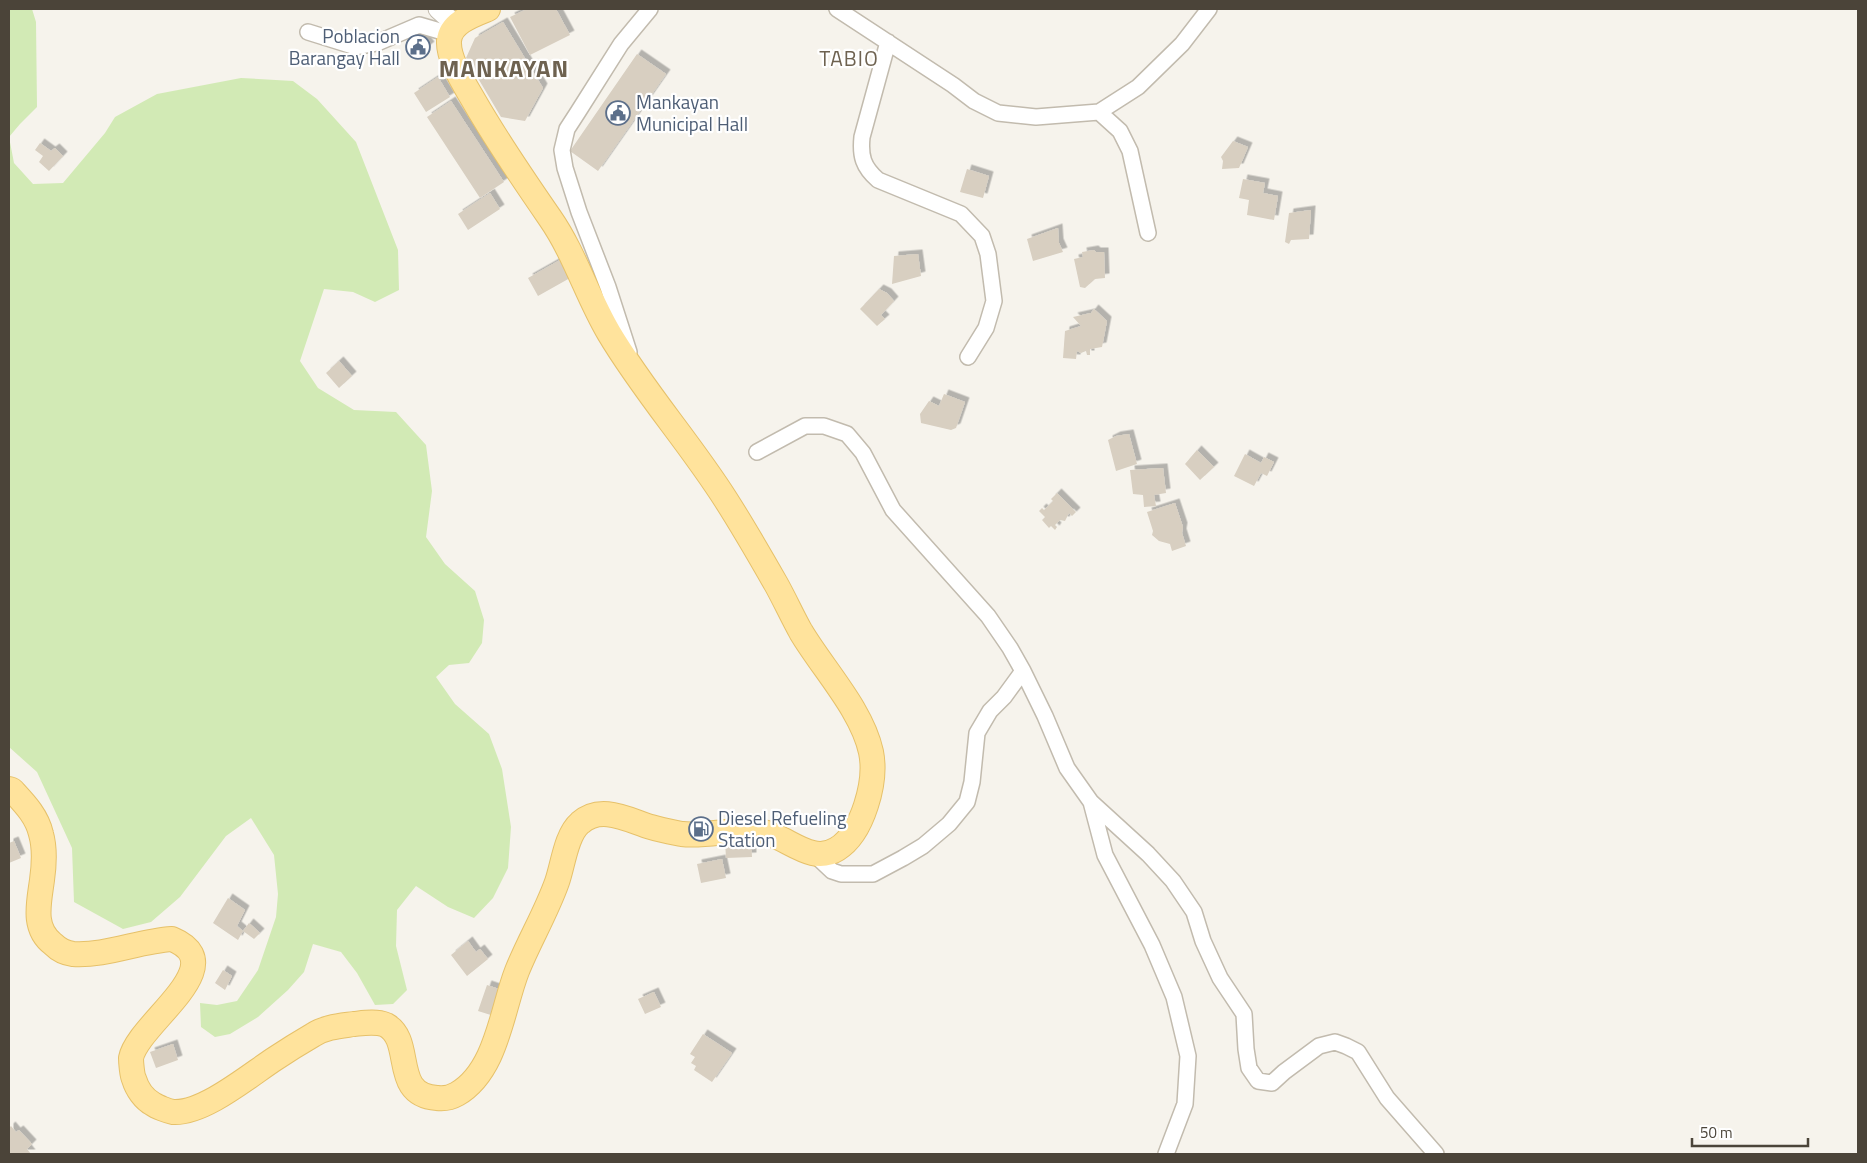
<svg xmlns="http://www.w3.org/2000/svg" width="1867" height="1163" font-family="'Titillium Web',sans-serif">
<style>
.green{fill:#d2eab5}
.building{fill:#d8cfc1;filter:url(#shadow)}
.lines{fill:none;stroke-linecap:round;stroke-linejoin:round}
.minor-casing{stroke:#c2bbae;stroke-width:18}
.tertiary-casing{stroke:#c2bbae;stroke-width:21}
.primary-casing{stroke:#e6c16a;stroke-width:26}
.minor{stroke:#fff;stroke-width:15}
.tertiary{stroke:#fff;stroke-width:19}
.primary{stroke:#ffe39c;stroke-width:24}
.labels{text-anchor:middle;stroke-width:4.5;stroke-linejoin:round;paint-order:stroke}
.service-label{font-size:19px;fill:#4e5e75;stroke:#fff;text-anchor:start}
.quarter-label{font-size:21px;letter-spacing:1px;fill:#6e6250;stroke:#fff}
.district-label{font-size:24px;font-weight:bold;letter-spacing:1px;fill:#6e6250;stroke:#fff}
</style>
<defs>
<filter id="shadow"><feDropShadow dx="4.5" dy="-4.5" stdDeviation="0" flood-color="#0004"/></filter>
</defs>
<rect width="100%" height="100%" fill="#f6f3ec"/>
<path class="green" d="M 9,9 L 32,9 L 36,22 L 37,107 L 20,124 L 9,137 L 14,163 L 33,184 L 63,183 L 105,133 L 115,117 L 157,94 L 241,78 L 293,81 L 317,99 L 356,142 L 398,250 L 399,290 L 375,302 L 353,292 L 324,289 L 300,361 L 318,388 L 354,410 L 396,412 L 426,445 L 432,491 L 426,537 L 445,564 L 475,591 L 484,620 L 482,643 L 469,663 L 449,665 L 436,677 L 455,704 L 489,734 L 502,769 L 511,827 L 508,868 L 493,898 L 474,918 L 448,907 L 416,886 L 397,910 L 396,946 L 407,990 L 393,1004 L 375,1005 L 357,973 L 341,952 L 313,944 L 304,972 L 288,990 L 258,1017 L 230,1034 L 215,1037 L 201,1027 L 200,1003 L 217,1005 L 237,1001 L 258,970 L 276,917 L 278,894 L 274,855 L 251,818 L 226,836 L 180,897 L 151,922 L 123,929 L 74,902 L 72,848 L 37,772 L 9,747 Z"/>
<path class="building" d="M 527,9 L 556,9 L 570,35 L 530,55 L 510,17 Z
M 503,22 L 543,88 L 525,121 L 501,117 L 466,58 L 475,38 Z
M 422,36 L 430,46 L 414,59 L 406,49 Z
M 637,54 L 666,74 L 598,171 L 570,151 Z
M 438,77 L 450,97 L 426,112 L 414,93 Z
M 451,101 L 504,182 L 480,198 L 427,117 Z
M 1233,141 L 1248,147 L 1239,168 L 1222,169 L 1223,161 L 1221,157 Z
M 40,143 L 51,151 L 55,148 L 63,156 L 49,171 L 39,162 L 43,156 L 35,150 Z
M 967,169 L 989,176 L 983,198 L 960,192 Z
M 1243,179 L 1265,183 L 1263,193 L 1278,196 L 1274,220 L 1247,215 L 1249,200 L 1239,198 Z
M 490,193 L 500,209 L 468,230 L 458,214 Z
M 1311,210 L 1309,239 L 1291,240 L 1289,244 L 1285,242 L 1289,213 Z
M 1058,228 L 1059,243 L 1063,252 L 1033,261 L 1027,239 Z
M 1094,250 L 1096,252 L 1104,252 L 1105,278 L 1095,279 L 1085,288 L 1080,287 L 1074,259 L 1083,257 L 1082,252 Z
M 918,254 L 921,276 L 892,284 L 894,256 Z
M 560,260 L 570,278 L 538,296 L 528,278 Z
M 879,289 L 887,293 L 894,301 L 881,315 L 885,319 L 877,326 L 860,309 Z
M 1094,309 L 1107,321 L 1102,347 L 1090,349 L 1090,355 L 1087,355 L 1086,351 L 1081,353 L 1077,351 L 1076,359 L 1063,358 L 1065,331 L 1081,326 L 1073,317 L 1091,313 Z
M 339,361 L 352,376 L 339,388 L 326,373 Z
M 944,394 L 965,402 L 956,428 L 951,430 L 921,423 L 920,414 L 929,401 L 939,406 Z
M 1129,434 L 1137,464 L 1116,471 L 1108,440 L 1116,436 Z
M 1197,450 L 1214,467 L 1200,480 L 1185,464 Z
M 1245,454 L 1261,463 L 1264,457 L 1274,462 L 1267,476 L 1261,473 L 1254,486 L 1234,476 Z
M 1163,468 L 1166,493 L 1154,495 L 1156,506 L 1144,507 L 1143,495 L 1133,494 L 1130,470 Z
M 1057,493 L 1076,512 L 1072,516 L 1069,513 L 1065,521 L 1060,520 L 1055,525 L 1057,527 L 1055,530 L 1051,526 L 1049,528 L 1042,520 L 1045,517 L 1039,511 L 1042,508 L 1044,510 L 1053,501 L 1051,499 Z
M 1175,503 L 1183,527 L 1182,533 L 1186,546 L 1172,551 L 1170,544 L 1159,541 L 1152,535 L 1153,531 L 1147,512 Z
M 751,840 L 752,857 L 726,858 L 725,841 Z
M 14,841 L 21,858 L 9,863 L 9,843 Z
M 722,859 L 726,878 L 701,883 L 697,864 Z
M 228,898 L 245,910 L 237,926 L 243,931 L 249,923 L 260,933 L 254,939 L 243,931 L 238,940 L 213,923 Z
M 468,941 L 476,952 L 480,949 L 488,959 L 467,976 L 451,955 Z
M 223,970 L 232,976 L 225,990 L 215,983 Z
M 487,985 L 502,990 L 494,1016 L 478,1011 Z
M 654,992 L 661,1007 L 645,1014 L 638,999 Z
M 703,1034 L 732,1053 L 712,1082 L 694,1070 L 696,1066 L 691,1063 L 695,1057 L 690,1054 Z
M 173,1044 L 178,1060 L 156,1068 L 150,1052 Z
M 11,1126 L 16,1132 L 19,1130 L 32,1144 L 27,1149 L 31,1154 L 9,1154 L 9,1128 Z"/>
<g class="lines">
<g class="minor-casing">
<path id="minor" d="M 837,9 L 953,85 L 974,101 L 998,113 L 1036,117 L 1099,112 L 1120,131 L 1130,151 L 1148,233
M 308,32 L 356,47 L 377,43 L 419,25 L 450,34
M 888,42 L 862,137 C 860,156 863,167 878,180 L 961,214 L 982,236 L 988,254 L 994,301 L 986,328 L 968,357
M 1099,112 L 1138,87 L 1182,44 L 1209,9
M 629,352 L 608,287 L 579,212 L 565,168 L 562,150 L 567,129 L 578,112 L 621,44 L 650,9
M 757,452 L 805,426 L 824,426 L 847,434 L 863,453 L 893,510 L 988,616 L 1010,648 L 1023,671 L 1004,697 L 990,711 L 977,733 L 972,782 L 967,802 L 949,824 L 923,846 L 903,858 L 873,874 L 841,874 L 832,871 L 814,854
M 1023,671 L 1045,716 L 1067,768 L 1091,802 L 1148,854 L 1173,881 L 1194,912 L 1203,941 L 1220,978 L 1244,1014 L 1246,1049 L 1249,1068 L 1258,1081 L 1272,1083 L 1284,1072 L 1319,1046 L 1335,1042 L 1346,1046 L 1358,1052 L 1387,1098 L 1436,1154
M 1091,802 L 1105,855 L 1152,945 L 1174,997 L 1188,1056 L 1185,1104 L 1166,1154"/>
</g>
<g class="tertiary-casing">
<path id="tertiary" d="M 438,9 L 457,26"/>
</g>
<g class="primary-casing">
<path id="primary" d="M 9,789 L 12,790 C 24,803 37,816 41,834 C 45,848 44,866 42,880 C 39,903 32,928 53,944 C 59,950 65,953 73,954 C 106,956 139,941 172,939 C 235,965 138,1023 131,1058 C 131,1062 132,1075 134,1079 C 137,1089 144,1099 153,1104 C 157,1107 168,1111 173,1112 C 204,1114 251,1074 276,1058 C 288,1050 301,1042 313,1035 C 325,1027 340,1026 354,1024 C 364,1023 376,1021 386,1025 C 415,1041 390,1095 437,1098 C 445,1099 450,1098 457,1094 C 497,1071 502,1009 517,971 C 529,941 546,913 557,882 C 563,865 566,835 580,823 C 601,804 628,820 651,827 C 661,830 672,832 682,834 C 707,837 733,828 758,831 C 786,834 810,866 837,849 C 863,833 877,781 871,752 C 862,710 823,669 801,632 C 792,616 785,600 776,584 C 760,556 744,528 726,500 C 690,443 644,392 609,333 C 587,296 575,254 550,218 C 523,179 497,141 474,101 C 465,85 448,60 449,41 C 450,23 473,15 488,9"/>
</g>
<use href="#minor" class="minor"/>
<use href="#tertiary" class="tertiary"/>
<use href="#primary" class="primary"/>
</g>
<defs>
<g id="civic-ring" transform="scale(1.25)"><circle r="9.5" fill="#fff" stroke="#5c6f8a" stroke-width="1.5"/><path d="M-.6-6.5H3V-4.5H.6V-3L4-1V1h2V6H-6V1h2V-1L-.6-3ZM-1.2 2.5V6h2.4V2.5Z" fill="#5c6f8a"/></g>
<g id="fuel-ring" transform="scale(1.25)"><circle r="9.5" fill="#fff" stroke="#5c6f8a" stroke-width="1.5"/><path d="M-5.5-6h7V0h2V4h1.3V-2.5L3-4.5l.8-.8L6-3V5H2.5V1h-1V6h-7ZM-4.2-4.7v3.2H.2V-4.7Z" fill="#5c6f8a"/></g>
</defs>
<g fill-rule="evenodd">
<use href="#civic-ring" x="418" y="47"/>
<use href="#civic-ring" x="618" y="113"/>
<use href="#fuel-ring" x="701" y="829"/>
</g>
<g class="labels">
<g class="service-label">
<text x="400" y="43" text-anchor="end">Poblacion<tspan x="400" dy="22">Barangay Hall</tspan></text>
<text x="636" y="109">Mankayan<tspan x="636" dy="22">Municipal Hall</tspan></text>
<text x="718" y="825">Diesel Refueling<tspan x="718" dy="22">Station</tspan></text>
</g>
<g class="quarter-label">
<text x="849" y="66">TABIO</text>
</g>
<g class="district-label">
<text x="504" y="77">MANKAYAN</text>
</g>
</g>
<rect width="1867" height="1163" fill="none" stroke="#4b4439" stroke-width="20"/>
<path d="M1692 1138v8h116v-8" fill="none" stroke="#4b4439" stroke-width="2.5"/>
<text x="1700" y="1138" font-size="15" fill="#4b4439" stroke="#ffffff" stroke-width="4" paint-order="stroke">50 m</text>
</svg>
